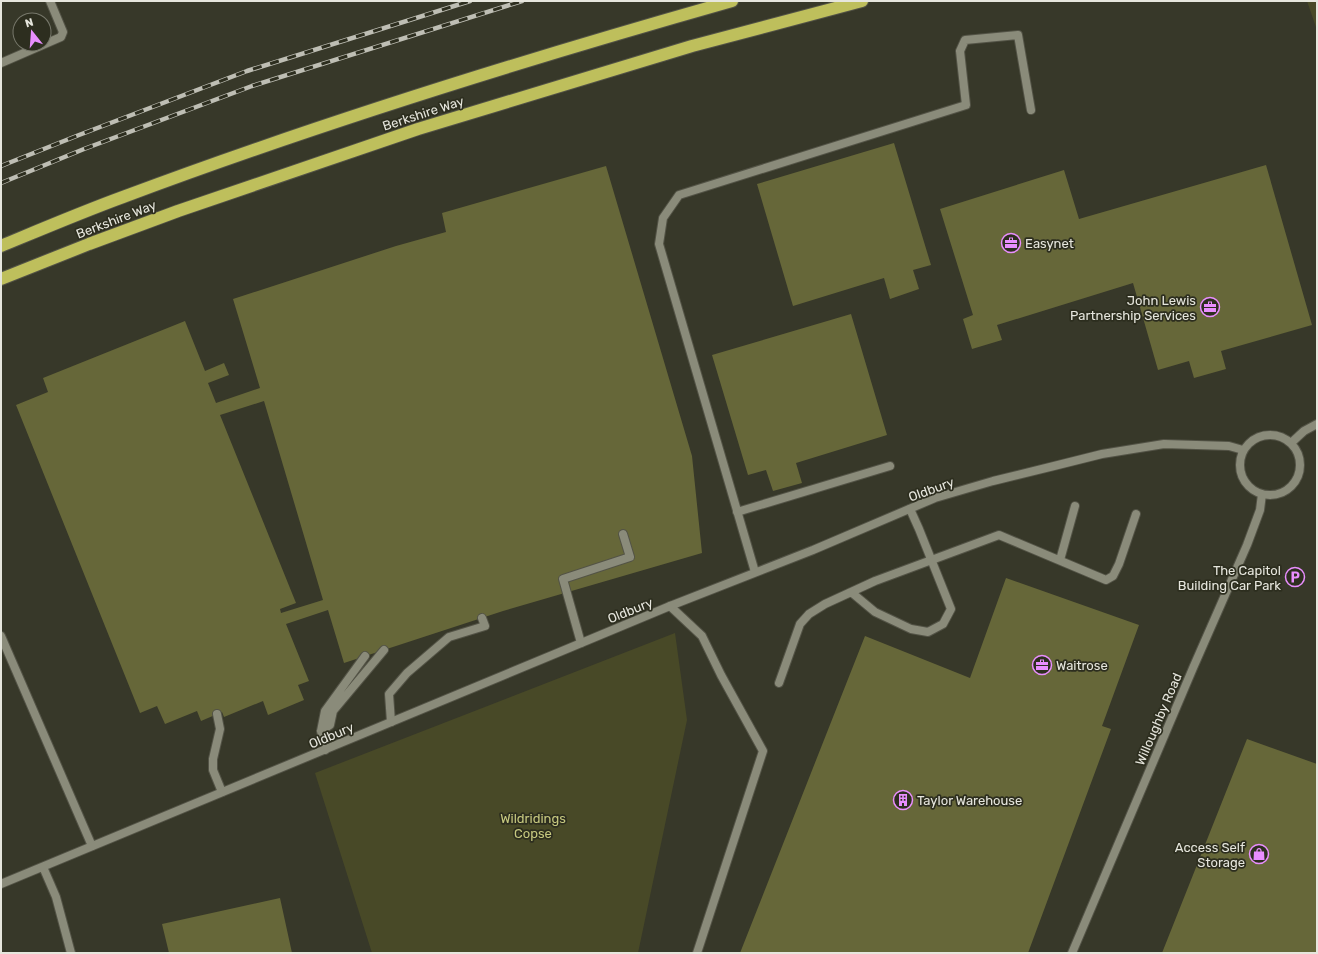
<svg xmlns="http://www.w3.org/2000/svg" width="1318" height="954" font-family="Rubik,sans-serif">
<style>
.green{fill:#484927}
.building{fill:#666739;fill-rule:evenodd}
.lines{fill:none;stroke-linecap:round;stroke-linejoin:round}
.lane-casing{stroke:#535346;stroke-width:10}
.street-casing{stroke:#535346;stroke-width:10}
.highway-casing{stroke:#535346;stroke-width:14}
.lane{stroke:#8a8b7a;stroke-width:8}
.street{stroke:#8a8b7a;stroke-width:8}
.highway{stroke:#bebf5c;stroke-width:12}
.rail-casing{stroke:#bebeb4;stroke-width:4.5}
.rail{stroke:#2d2e1f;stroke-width:3;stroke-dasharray:9;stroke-linecap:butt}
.labels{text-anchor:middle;stroke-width:3.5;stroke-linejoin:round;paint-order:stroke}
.street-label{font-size:13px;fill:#e6e6dd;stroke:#2d2e1f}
.poi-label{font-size:13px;fill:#e6e6dd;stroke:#2d2e1f;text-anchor:start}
.park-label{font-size:13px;fill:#c6c87f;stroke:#2d2e1f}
</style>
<rect width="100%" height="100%" fill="#373829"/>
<path class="green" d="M 1307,1 L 1317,1 L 1317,30 Z
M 675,633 L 687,720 L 638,953 L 372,953 L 315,773 Z"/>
<path class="building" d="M 894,143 L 931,265 L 913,270 L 919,289 L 890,299 L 884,278 L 793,306 L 757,184 Z
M 1266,165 L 1312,325 L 1221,351 L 1226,369 L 1194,378 L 1189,361 L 1158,370 L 1133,283 L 997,325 L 1002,340 L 972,349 L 963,319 L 973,315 L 940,209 L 1064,170 L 1079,219 Z
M 606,166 L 692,456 L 702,553 L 503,611 L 344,663 L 328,610 L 286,624 L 309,681 L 298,685 L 304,700 L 268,715 L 263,701 L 224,717 L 222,712 L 201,721 L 197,711 L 165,724 L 157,706 L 140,713 L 16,405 L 48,392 L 43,378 L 185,321 L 205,371 L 224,363 L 229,375 L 208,383 L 216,403 L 260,388 L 233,299 L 396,246 L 446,232 L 442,213 ZM 264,401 L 323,600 L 281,613 L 280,609 L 296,603 L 220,415 Z
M 851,314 L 887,435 L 796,463 L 802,483 L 773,491 L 766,470 L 748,475 L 712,355 Z
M 1006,578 L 1139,625 L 1102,726 L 1111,729 L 1028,953 L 740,953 L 865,636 L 970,678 Z
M 1247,739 L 1317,764 L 1317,953 L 1162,953 Z
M 280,898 L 292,953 L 169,953 L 162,924 Z"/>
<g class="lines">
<g class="lane-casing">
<path id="lane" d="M 1,63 L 61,37 L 63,32 L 50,1
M 737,512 L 890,466
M 1060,560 L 1075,506
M 755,572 L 659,244 L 663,218 L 679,195 L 966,105 L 960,51 L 965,40 L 1018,35 L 1031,110
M 851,592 L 875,612 L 911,629 L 928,632 L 943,624 L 951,609 L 919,529 L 910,509
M 670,606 L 702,636 L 721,675 L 763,751 L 697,953
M 1,636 L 92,846
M 581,643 L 563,579 L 630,557 L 623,534
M 779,683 L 800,624 L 809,614 L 825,604 L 875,581 L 999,535 L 1106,580 L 1113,576 L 1119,564 L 1136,514
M 217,714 L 220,729 L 213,759 L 213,770 L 222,792
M 391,722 L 389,694 L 407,673 L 449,637 L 485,626 L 482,618
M 321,731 L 330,725 L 333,711 L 384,650
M 325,750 L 321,731 L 325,711 L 365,656"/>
</g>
<g class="street-casing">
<path id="street" d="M1240 465a30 30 0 1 1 60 0a30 30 0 1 1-60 0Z
M 1291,443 L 1304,431 L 1317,424
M 43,867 L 56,897 L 71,953
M 1,884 L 562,651 L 670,606 L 813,550 L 935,498 L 993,481 L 1054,466 L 1102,454 L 1164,444 L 1229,446 L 1243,450
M 1072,953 L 1193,668 L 1247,545 L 1260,510 L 1262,494"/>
</g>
<g class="highway-casing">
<path id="highway" d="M 1,246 C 42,229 82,212 123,197 C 323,122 527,59 732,1
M 1,279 L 89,244 L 178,211 L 418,129 L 692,46 L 862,1"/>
</g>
<use href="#lane" class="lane"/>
<use href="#street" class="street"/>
<use href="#highway" class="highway"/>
<g class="rail-casing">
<path id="rail" d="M 1,166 L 79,135 L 247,71 L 470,1
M 1,183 L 84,149 L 252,86 L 522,1"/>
</g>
<use href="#rail" class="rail"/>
</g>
<defs>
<g id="office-ring" transform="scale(1)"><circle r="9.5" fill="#2d2e1f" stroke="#e98efe" stroke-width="1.5"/><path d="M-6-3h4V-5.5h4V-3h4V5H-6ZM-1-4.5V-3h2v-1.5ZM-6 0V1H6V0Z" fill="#e98efe"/></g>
<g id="parking-ring" transform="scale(1)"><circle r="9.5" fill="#2d2e1f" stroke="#e98efe" stroke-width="1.5"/><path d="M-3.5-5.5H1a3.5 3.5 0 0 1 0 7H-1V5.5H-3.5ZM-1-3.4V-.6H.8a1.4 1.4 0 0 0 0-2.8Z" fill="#e98efe"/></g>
<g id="building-ring" transform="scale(1)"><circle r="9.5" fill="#2d2e1f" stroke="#e98efe" stroke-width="1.5"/><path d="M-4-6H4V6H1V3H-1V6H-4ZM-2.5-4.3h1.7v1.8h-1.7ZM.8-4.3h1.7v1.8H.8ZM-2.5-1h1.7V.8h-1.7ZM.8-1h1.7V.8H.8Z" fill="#e98efe"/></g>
<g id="shop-ring" transform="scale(1)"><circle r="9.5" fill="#2d2e1f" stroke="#e98efe" stroke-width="1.5"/><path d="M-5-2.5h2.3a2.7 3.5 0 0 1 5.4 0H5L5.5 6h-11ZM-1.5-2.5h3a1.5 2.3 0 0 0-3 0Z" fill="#e98efe"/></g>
</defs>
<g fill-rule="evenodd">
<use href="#office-ring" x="1011" y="243"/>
<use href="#office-ring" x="1210" y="307"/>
<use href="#parking-ring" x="1295" y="577"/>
<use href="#office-ring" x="1042" y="665"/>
<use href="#building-ring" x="903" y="800"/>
<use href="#shop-ring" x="1259" y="854"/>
</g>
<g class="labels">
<g class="street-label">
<text transform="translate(423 113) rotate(-18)" y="5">Berkshire Way</text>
<text transform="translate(116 219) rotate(-21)" y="5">Berkshire Way</text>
<text transform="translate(931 489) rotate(-20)" y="5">Oldbury</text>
<text transform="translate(630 610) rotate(-22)" y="5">Oldbury</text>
<text transform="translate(1158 719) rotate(-67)" y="5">Willoughby Road</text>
<text transform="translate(331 735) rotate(-23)" y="5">Oldbury</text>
</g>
<g class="poi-label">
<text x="1025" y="248">Easynet</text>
<text x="1196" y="305" text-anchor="end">John Lewis<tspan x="1196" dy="15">Partnership Services</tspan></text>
<text x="1281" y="575" text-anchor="end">The Capitol<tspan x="1281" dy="15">Building Car Park</tspan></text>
<text x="1056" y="670">Waitrose</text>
<text x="917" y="805">Taylor Warehouse</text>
<text x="1245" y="852" text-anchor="end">Access Self<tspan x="1245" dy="15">Storage</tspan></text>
</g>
<g class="park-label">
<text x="533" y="823">Wildridings<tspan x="533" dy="15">Copse</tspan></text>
</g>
</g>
<rect width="1318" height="954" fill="none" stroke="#e6e6dd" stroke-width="4"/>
<g transform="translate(32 32) rotate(343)"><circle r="19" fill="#2d2e1f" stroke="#77786b"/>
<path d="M0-3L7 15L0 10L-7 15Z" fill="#e98efe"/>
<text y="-6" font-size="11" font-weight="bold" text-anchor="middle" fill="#e6e6dd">N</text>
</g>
</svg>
